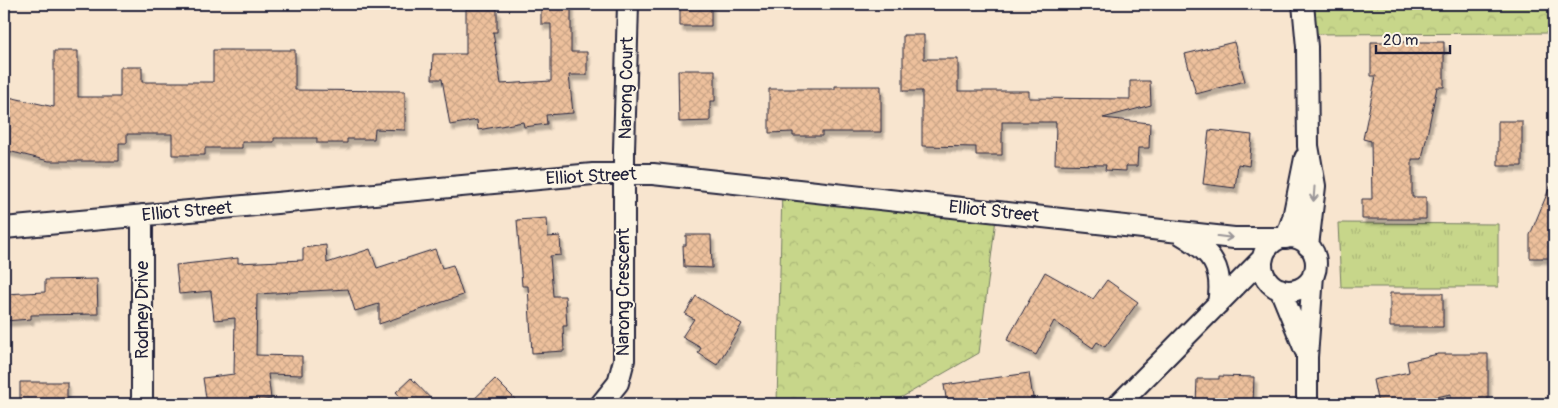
<svg xmlns="http://www.w3.org/2000/svg" width="1558" height="408" font-family="Pangolin,sans-serif">
<style>
.grass{fill:url(#grass-tufts);stroke:#747c62}
.park{fill:url(#park-crowns);stroke:#747c62}
.building{fill:url(#building-cross-hatch);stroke:#22223b;filter:url(#shadow)}
.lines{fill:none;stroke-linecap:round;stroke-linejoin:round}
.minor-casing{stroke:#22223b;stroke-width:24}
.minor{stroke:#fcf5e5;stroke-width:20}
.oneway{stroke:#9a9698}
.labels{text-anchor:middle;stroke-width:4;stroke-linejoin:round;paint-order:stroke}
.street-label{font-size:18px;fill:#22223b;stroke:#fcf5e5}
</style>
<defs>
<pattern id="grass-tufts" width="24" height="20" patternUnits="userSpaceOnUse" patternTransform="scale(1.25)"><rect width="24" height="20" fill="#c7d68a"/><path d="M3 7l-1-3M5 7V3M7 7l1-3M15 17l-1-3M17 17v-4M19 17l1-3" fill="none" stroke="#abb778"/></pattern>
<pattern id="park-crowns" width="20" height="18" patternUnits="userSpaceOnUse" patternTransform="scale(1.25)"><rect width="20" height="18" fill="#c7d68a"/><path d="M2 6a3 3 0 1 1 6 0M12 15a3 3 0 1 1 6 0" fill="none" stroke="#abb778"/></pattern>
<pattern id="building-cross-hatch" width="8" height="8" patternUnits="userSpaceOnUse" patternTransform="scale(1.25)"><rect width="8" height="8" fill="#edc09c"/><path d="M0 0l8 8M0 8l8-8" fill="none" stroke="#cba587"/></pattern>
<filter id="shadow"><feDropShadow dx="3" dy="5.5" stdDeviation="1" flood-color="#0004"/></filter>
</defs>
<rect width="100%" height="100%" fill="#f8e5cf"/>
<filter id="ink" filterUnits="userSpaceOnUse"><feTurbulence type="fractalNoise" baseFrequency=".02" numOctaves="2"/><feDisplacementMap in="SourceGraphic" scale="10" xChannelSelector="R" yChannelSelector="G"/><feConvolveMatrix kernelMatrix="1 2 1 2 8 2 1 2 1" color-interpolation-filters="sRGB"/></filter>
<g filter="url(#ink)">
<path class="grass" d="M 1338,223 L 1498,224 L 1498,287 L 1341,287 Z"/>
<path class="park" d="M 1303,4 L 1554,4 L 1554,33 L 1306,34 Z
M 782,188 L 997,211 L 979,353 L 890,404 L 777,404 Z"/>
<path class="building" d="M 541,4 L 571,4 L 571,52 L 587,52 L 587,75 L 569,75 L 573,113 L 546,115 L 547,124 L 524,127 L 523,122 L 478,130 L 477,120 L 450,125 L 442,79 L 432,79 L 433,54 L 466,54 L 466,9 L 497,9 L 497,32 L 493,32 L 501,84 L 551,81 L 551,24 L 541,24 Z
M 680,4 L 711,4 L 711,26 L 680,26 Z
M 903,35 L 924,35 L 924,59 L 958,59 L 958,91 L 1029,91 L 1029,98 L 1130,99 L 1130,81 L 1150,81 L 1151,105 L 1103,118 L 1150,123 L 1149,148 L 1138,148 L 1137,166 L 1126,166 L 1126,171 L 1105,170 L 1106,165 L 1055,164 L 1056,122 L 1002,122 L 1002,155 L 976,155 L 976,147 L 922,146 L 922,91 L 903,91 Z
M 1234,42 L 1245,81 L 1196,94 L 1185,54 Z
M 1371,42 L 1444,42 L 1444,87 L 1437,87 L 1422,159 L 1412,159 L 1412,197 L 1426,197 L 1426,219 L 1362,219 L 1362,199 L 1372,199 L 1371,141 L 1363,139 L 1376,76 L 1371,76 Z
M 213,50 L 295,50 L 295,90 L 405,91 L 405,130 L 375,129 L 374,139 L 347,139 L 347,143 L 317,143 L 317,138 L 274,138 L 274,142 L 242,142 L 242,148 L 205,148 L 205,155 L 172,155 L 172,134 L 127,134 L 127,143 L 119,143 L 119,161 L 49,161 L 4,150 L 4,96 L 54,107 L 54,51 L 78,51 L 78,97 L 120,97 L 120,67 L 142,67 L 142,82 L 213,82 Z
M 678,70 L 715,70 L 715,101 L 710,101 L 710,121 L 679,122 Z
M 835,86 L 881,86 L 881,132 L 822,132 L 822,136 L 793,136 L 793,132 L 769,133 L 769,89 L 835,89 Z
M 1498,121 L 1522,121 L 1522,166 L 1498,166 Z
M 1209,130 L 1252,135 L 1249,166 L 1238,164 L 1235,188 L 1203,184 Z
M 1554,177 L 1554,258 L 1530,258 L 1530,235 Z
M 547,218 L 548,237 L 560,236 L 561,255 L 550,256 L 553,296 L 565,296 L 567,326 L 563,326 L 564,351 L 532,353 L 528,286 L 522,286 L 517,220 Z
M 686,235 L 711,235 L 712,268 L 684,267 L 683,245 L 686,245 Z
M 326,245 L 327,263 L 370,249 L 377,268 L 435,249 L 442,268 L 453,265 L 463,295 L 379,324 L 379,304 L 355,311 L 348,289 L 257,294 L 256,355 L 302,356 L 302,375 L 268,374 L 271,399 L 238,404 L 207,404 L 203,378 L 234,374 L 235,318 L 214,320 L 211,291 L 179,294 L 176,265 L 238,258 L 238,263 L 303,260 L 303,248 Z
M 1045,272 L 1093,299 L 1107,280 L 1138,302 L 1105,347 L 1097,342 L 1093,348 L 1054,321 L 1036,355 L 1007,340 Z
M 97,279 L 98,314 L 31,315 L 31,319 L 4,321 L 4,294 L 45,292 L 45,280 Z
M 1390,293 L 1443,293 L 1443,327 L 1390,327 Z
M 696,296 L 742,324 L 717,365 L 698,353 L 701,348 L 682,337 L 694,319 L 685,314 Z
M 1438,354 L 1488,354 L 1488,403 L 1451,403 L 1451,394 L 1401,404 L 1378,404 L 1373,380 L 1409,372 L 1407,361 Z
M 1029,373 L 1034,404 L 947,404 L 944,385 Z
M 1219,376 L 1254,377 L 1253,404 L 1196,404 L 1197,379 L 1219,379 Z
M 411,378 L 436,404 L 407,404 L 396,392 Z
M 495,379 L 520,404 L 469,404 Z
M 20,382 L 67,382 L 67,404 L 20,404 Z"/>
<g class="lines">
<g class="minor-casing">
<path id="minor" d="M 1303,4 L 1307,47 L 1308,146 L 1315,186 L 1308,246
M 142,215 L 142,404
M 4,228 L 593,174 L 653,174 L 1234,238 L 1282,238
M 1181,234 C 1212,252 1224,267 1218,304
M1262 264a27 27 0 1 1 54 0a27 27 0 1 1-54 0Z
M 1286,238 L 1293,218 L 1305,158
M 1280,289 L 1305,350
M 601,404 L 618,383 L 624,360 L 624,150 L 628,4
M 1119,404 L 1263,258
M 1307,404 L 1307,357 L 1313,275"/>
</g>
<use href="#minor" class="minor"/>
</g>
<defs><path id="oneway-shaft" d="M-6 0H5M1.5-3L5.5 0L1.5 3" fill="none" stroke-width="1.6" stroke-linecap="round" stroke-linejoin="round" transform="scale(1.25)"/></defs>
<g class="oneway">
<use href="#oneway-shaft" transform="translate(1314 194) rotate(94)"/>
<use href="#oneway-shaft" transform="translate(1225 237) rotate(7)"/>
</g>
</g>
<g class="labels">
<g class="street-label">
<text transform="translate(626 88) rotate(-89)" y="6">Narong Court</text>
<text transform="translate(591 176) rotate(-3)" y="6">Elliot Street</text>
<text transform="translate(187 211) rotate(-5)" y="6">Elliot Street</text>
<text transform="translate(994 211) rotate(6)" y="6">Elliot Street</text>
<text transform="translate(623 292) rotate(-90)" y="6">Narong Crescent</text>
<text transform="translate(142 310) rotate(-90)" y="6">Rodney Drive</text>
</g>
</g>
<rect width="1558" height="408" fill="none" stroke="#fcf5e5" stroke-width="20"/>
<rect x="10" y="10" width="1538" height="388" fill="none" stroke="#22223b" stroke-width="2" filter="url(#ink)"/>
<path d="M1376 45v8h74v-8" fill="none" stroke="#22223b" stroke-width="2.5"/>
<text x="1383" y="45" font-size="15" fill="#22223b" stroke="#fcf5e5" stroke-width="4" paint-order="stroke">20 m</text>
</svg>
